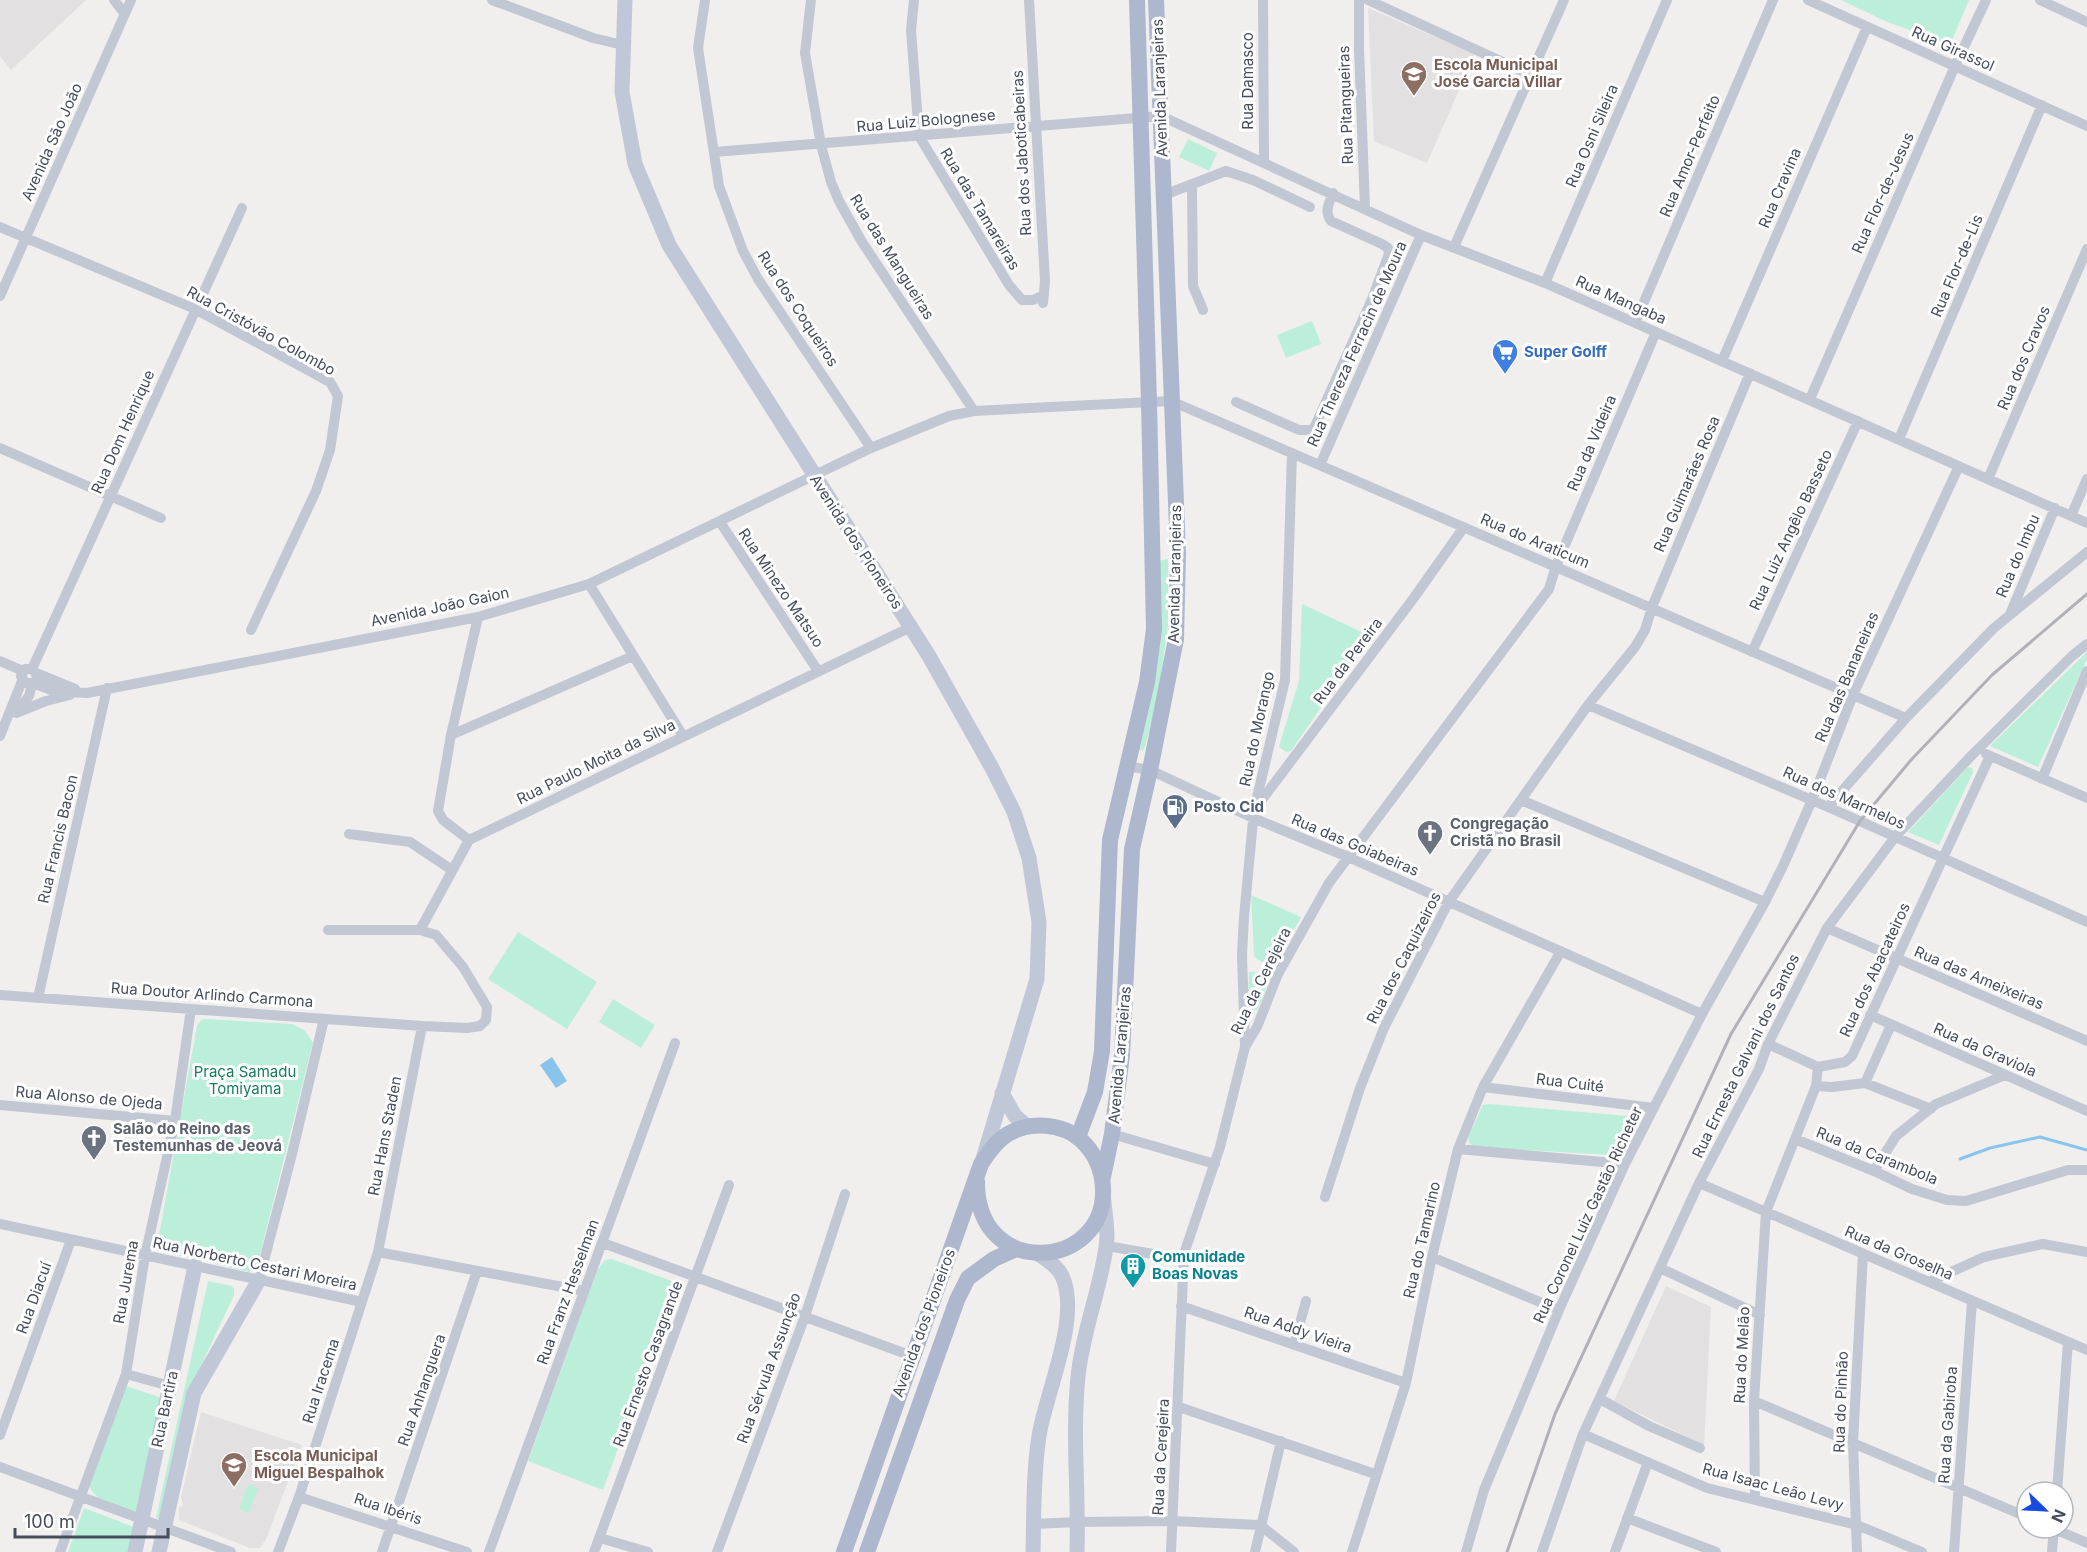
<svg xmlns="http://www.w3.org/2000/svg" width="2087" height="1552" font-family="Inter,sans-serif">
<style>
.education{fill:#e2e0e0}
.green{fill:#bcefd9}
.water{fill:#89c4ec}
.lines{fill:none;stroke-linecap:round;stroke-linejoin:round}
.stream{stroke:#89c4ec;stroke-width:3}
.street{stroke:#c1c7d3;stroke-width:10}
.secondary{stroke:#c0c7d7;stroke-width:15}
.primary{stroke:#adb7cd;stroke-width:16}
.rail{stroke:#b0b2b8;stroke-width:3}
.labels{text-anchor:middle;stroke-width:6;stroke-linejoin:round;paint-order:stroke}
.street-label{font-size:15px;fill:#464d5b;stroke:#fff}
.education-label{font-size:15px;font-weight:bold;fill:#785e54;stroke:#fff;text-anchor:start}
.shop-label{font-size:15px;font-weight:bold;fill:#366cbe;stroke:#fff;text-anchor:start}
.service-label{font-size:15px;font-weight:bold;fill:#4e5e75;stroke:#fff;text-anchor:start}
.worship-label{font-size:15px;font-weight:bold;fill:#5b616d;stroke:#fff;text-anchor:start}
.park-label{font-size:15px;fill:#167d5e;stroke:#fff}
.culture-label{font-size:15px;font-weight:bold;fill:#0d838f;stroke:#fff;text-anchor:start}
</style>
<rect width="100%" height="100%" fill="#f1eeee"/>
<path class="education" d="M 0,0 L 86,0 L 11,70 L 0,56 Z
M 1368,8 L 1475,54 L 1427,163 L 1374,141 Z
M 1666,1286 L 1711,1307 L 1704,1445 L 1614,1401 Z
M 201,1412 L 302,1445 L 266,1539 L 260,1548 L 250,1548 L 179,1520 L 179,1508 L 183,1505 L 181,1497 Z"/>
<path class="green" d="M 1841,0 L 1969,0 L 1950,45 L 1941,46 L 1915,32 L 1885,21 Z
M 1188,139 L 1217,153 L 1209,171 L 1179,157 Z
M 1312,321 L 1321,344 L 1286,358 L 1277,335 Z
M 1168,559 L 1168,625 L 1158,698 L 1144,750 L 1135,751 L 1159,561 Z
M 1302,604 L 1370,636 L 1291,751 L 1286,752 L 1279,747 L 1280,743 L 1299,681 Z
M 2087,652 L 2087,659 L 2038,767 L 1990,746 Z
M 1968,767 L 1972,768 L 1973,772 L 1939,845 L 1908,832 Z
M 1251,895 L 1301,917 L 1276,962 C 1266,963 1262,964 1254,956 Z
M 518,932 L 597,982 L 567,1029 L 488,979 Z
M 1249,972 L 1270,972 L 1262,1000 L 1257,1010 L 1252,1010 L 1248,1002 Z
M 613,999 L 655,1025 L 641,1048 L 599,1022 Z
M 206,1019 L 292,1024 L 304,1030 L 313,1042 L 258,1263 L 255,1269 L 249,1272 L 161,1251 L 157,1246 L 197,1026 L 201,1020 Z
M 1490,1104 L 1628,1116 L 1632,1119 L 1632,1123 L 1618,1150 L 1611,1155 L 1474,1147 L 1469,1142 L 1468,1137 L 1483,1105 Z
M 612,1259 L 674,1282 L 676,1288 L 603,1490 L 528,1461 L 597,1271 L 605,1260 Z
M 208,1281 L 232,1286 L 234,1288 L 234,1295 L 190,1389 L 160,1520 L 156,1518 Z
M 126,1386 L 162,1398 L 138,1513 C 121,1507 97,1504 89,1486 Z
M 248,1484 L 258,1488 L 249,1513 L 239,1509 Z
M 84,1508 L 134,1527 L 128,1552 L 68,1552 Z"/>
<path class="water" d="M 552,1057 L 567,1081 L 556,1088 L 540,1065 Z"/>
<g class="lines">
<path class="stream" d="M 1960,1159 L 1990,1148 L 2040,1137 L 2087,1150"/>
<path class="street" d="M 114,0 L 125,14
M 492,0 L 593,38 L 623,45
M 705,0 L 698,48 L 719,186 L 743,251 L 758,279 L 871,448
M 811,0 L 805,53 L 821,145 L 831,182 L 839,201 L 862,242 L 974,411
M 914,0 L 911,30 L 919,136 L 1009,285 L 1022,300 L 1033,300 L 1044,295
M 1029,0 L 1045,281 L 1043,303
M 1263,0 L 1264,162
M 1359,0 L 1359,49 L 1365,208
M 1368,0 L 1531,75
M 1808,0 L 2087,126
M 2040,0 L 2087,22
M 714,152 L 1161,116 L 1421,235 L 1545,283 L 2087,523
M 1192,184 L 1193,286 L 1203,310
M 1164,195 L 1226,171 L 1253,180 L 1310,207
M 0,227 L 195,309 L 330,382 L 338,396 L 330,450 L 316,491 L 251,630
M 1454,247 L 1564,0
M 1545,283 L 1667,0
M 0,296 L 131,0
M 1635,323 L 1773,0
M 1722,361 L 1867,27
M 1810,399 L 1955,66 L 1986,0
M 1236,402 L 1299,430 L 1312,430 L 1315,426 L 1372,299 L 1389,254 L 1388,248 L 1382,244 L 1331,221 C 1324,212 1329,203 1333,193
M 1899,439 L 2042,105
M 0,448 L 161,518
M 1320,465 L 1421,235
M 1988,479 L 2087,249
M 2071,516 L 2087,479
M 720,522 L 818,671
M 589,584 L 683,736
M 2011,612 L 2055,508
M 1752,652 L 1858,421
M 0,661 L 23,671
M 32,669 L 242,208
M 36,673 L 75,689
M 33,683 L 37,679 L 36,673 L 32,669 L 25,669 L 21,676 L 25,683 L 33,683 L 54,691 L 87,693 L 478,617 L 589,584 L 871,448 L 949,416 L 974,411 L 1171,401 L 1906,718
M 1588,705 L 1828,807 L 2087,922
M 19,709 L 29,696 L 32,684
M 16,713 L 46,701 L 70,695
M 451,735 L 633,656
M 0,736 L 22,681
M 1986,754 L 2087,798
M 1126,766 L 1150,770 L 1253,818 L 1348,857 L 1702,1014
M 2042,779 L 2087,671
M 1521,800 L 1765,902
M 1258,805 L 1413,599 L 1464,527
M 1828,807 L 1906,718 L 1994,628 L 2087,552
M 349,834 L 410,842 L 452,870
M 469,840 L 443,820 L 438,811 L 451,735 L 478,617
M 1827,928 L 2087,1041
M 420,930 L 469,840 L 911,627
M 0,995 L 422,1026 L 467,1028 L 480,1026 L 486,1020 L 487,1007 L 463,967 L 436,935 L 420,930 L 328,930
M 38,998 L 107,688
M 1870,1015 L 2087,1111
M 1768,1044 L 1818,1067
M 1245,1045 L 1242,955 L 1244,917 L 1254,810 L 1285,680 L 1292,453
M 1865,1083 L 1931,1109
M 1816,1086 L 1832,1087 L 1865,1083 L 1891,1025
M 1483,1087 L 1654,1108
M 0,1105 L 175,1121
M 1112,1134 L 1215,1164
M 1795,1139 L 1874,1171 L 1912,1189 L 1947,1200 L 1966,1201 L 2068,1170 L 2087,1170
M 1458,1149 L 1625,1164
M 1874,1171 L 1896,1136 L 1936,1104 L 2005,1075
M 1699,1183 L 2087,1350
M 1325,1197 L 1360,1088 L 1384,1028 L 1448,903 L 1588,705 L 1635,647 L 1645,630 L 1652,607 L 1750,373
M 0,1224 L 362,1302
M 603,1243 L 912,1356
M 1107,1246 L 1159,1255
M 378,1252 L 584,1291
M 1432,1257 L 1559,1310
M 1660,1268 L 1760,1315
M 259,1280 L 292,1154 L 324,1019
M 1929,1282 L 1984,1257 L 2043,1244 L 2087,1252
M 1181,1306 L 1406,1383
M 1294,1345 L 1306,1301
M 126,1374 L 170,1386
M 1600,1399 L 1649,1426 L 1700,1448
M 1754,1401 L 2027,1517
M 1179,1407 L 1375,1474
M 1583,1434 L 1707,1488 L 1857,1525 L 1922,1552
M 0,1435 L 71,1240
M 0,1467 L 231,1552
M 2057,1492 L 2068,1342
M 299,1497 L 467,1552
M 1755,1500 L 1754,1401 L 1766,1212 L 1816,1086 L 1818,1067 L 1845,1062 L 1852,1056 L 1990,756
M 1627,1518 L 1716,1552
M 1033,1524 L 1078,1522 L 1173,1521 L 1260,1525 L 1294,1552
M 2052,1528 L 2087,1543
M 600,1538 L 648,1552
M 60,1552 L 126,1374 L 145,1256 L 175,1121 L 191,1009
M 278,1552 L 299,1497 L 378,1252 L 422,1026
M 382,1552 L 477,1271
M 489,1552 L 675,1043
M 594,1552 L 729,1185
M 717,1552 L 805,1316 L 845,1194
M 1171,1552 L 1184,1254 L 1220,1147 L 1245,1047 L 1257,1027 L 1278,974 L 1329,883 L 1549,589 L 1556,566 L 1656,332
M 1255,1552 L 1281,1441
M 1352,1552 L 1406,1383 L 1432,1257 L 1458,1149 L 1483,1087 L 1561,951
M 1466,1552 L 1484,1490 L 1559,1310 L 1625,1164 L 1702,1014 L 1765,902 L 1783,866 L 1812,800 L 1853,695 L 1959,466
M 1542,1552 L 1583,1434 L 1699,1183 L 1759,1069 L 1768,1044 L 1827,928 L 1895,837 L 1971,756 L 2072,656 L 2087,644
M 1615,1552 L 1648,1462
M 1857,1552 L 1853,1443 L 1863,1254
M 1954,1552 L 1972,1301
M 2052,1552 L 2054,1528"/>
<path class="secondary" d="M 625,0 L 622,92 L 635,164 L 669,245 L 929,656 L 992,768 L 1014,812 L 1029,858 L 1039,922 L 1037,979 L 983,1159
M 1002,1093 L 1015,1116 L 1027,1126
M 135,1552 L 195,1266
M 159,1552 L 194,1393 L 259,1280
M 1033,1552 C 1034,1514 1033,1474 1039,1436 C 1046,1392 1080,1320 1063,1278 C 1058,1266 1047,1260 1037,1253
M 1077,1552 C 1079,1494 1072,1436 1078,1377 C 1082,1333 1100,1291 1106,1247 C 1109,1233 1105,1216 1104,1202"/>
<path class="primary" d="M 1078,1137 L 1095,1092 L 1102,1051 L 1110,840 L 1147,682 L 1154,629 L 1149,402 L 1137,0
M 1103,1177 L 1112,1134 L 1122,1055 L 1132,849 L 1150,770 L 1176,639 L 1178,553 L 1156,0
M 844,1552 L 981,1164 C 988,1153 996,1141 1008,1134 C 1030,1121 1062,1123 1081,1140 C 1095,1153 1102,1168 1103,1188 C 1107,1270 976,1281 977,1181
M 867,1552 L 957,1300 L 968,1278 L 994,1259 L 1016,1249"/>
<path class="rail" d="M 1507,1552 L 1555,1414 L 1731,1034 L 1860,821 L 1911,760 L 1992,675 L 2087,594"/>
</g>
<defs>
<g id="school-pin" transform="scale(1.35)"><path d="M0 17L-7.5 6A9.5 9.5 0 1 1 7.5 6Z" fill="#8d6e63" stroke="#fff"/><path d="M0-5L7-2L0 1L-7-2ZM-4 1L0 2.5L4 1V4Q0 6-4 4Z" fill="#fff"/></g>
<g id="supermarket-pin" transform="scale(1.35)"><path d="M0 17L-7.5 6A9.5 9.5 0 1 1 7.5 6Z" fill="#3f7fe0" stroke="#fff"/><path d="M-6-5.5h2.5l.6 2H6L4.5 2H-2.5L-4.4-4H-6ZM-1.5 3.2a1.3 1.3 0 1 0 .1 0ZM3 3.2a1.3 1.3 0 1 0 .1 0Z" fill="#fff"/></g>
<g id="fuel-pin" transform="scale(1.35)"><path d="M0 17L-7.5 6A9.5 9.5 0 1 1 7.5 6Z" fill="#5c6f8a" stroke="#fff"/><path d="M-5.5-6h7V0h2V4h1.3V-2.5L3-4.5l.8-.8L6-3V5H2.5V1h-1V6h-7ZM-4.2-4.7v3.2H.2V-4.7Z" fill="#fff"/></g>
<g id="church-pin" transform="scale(1.35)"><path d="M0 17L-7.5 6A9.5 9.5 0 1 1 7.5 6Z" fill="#6b7280" stroke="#fff"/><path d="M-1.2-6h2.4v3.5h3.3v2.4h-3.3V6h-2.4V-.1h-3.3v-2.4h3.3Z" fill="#fff"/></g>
<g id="building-pin" transform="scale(1.35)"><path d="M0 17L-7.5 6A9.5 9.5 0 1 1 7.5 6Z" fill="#0f9aa8" stroke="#fff"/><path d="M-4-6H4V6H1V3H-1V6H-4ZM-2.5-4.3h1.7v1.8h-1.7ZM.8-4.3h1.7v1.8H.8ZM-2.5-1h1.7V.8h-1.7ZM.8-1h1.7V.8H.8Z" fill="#fff"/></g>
</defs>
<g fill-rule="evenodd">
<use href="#school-pin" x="1414" y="74"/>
<use href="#supermarket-pin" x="1505" y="352"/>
<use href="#fuel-pin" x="1175" y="807"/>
<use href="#church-pin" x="1430" y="833"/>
<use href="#church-pin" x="94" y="1138"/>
<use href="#building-pin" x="1133" y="1266"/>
<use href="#school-pin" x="234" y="1465"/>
</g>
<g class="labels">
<g class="street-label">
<text transform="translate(1953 49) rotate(24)" y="5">Rua Girassol</text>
<text transform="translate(1248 81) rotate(-90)" y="5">Rua Damasco</text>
<text transform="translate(1160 88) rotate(-92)" y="5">Avenida Laranjeiras</text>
<text transform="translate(1346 105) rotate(-92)" y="5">Rua Pitangueiras</text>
<text transform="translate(926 121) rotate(-5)" y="5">Rua Luiz Bolognese</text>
<text transform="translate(1592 136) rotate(-67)" y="5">Rua Osni Sileira</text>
<text transform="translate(52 142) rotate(-66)" y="5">Avenida São João</text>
<text transform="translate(1022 153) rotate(-93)" y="5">Rua dos Jaboticabeiras</text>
<text transform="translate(1690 156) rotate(-67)" y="5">Rua Amor-Perfeito</text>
<text transform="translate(1780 188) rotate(-67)" y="5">Rua Cravina</text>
<text transform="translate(1883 193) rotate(-66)" y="5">Rua Flor-de-Jesus</text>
<text transform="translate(980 209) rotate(59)" y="5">Rua das Tamareiras</text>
<text transform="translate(892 257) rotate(58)" y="5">Rua das Mangueiras</text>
<text transform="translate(1957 266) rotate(-67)" y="5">Rua Flor-de-Lis</text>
<text transform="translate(1621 300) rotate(24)" y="5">Rua Mangaba</text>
<text transform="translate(798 309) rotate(57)" y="5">Rua dos Coqueiros</text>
<text transform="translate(261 331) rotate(29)" y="5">Rua Cristóvão Colombo</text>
<text transform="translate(1357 344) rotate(-66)" y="5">Rua Thereza Ferracin de Moura</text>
<text transform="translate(2024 358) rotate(-67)" y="5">Rua dos Cravos</text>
<text transform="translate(123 432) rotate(-66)" y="5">Rua Dom Henrique</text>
<text transform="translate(1592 443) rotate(-67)" y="5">Rua da Videira</text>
<text transform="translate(1687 484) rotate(-67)" y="5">Rua Guimarães Rosa</text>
<text transform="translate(1791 530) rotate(-65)" y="5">Rua Luiz Angêlo Basseto</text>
<text transform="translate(1535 541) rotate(23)" y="5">Rua do Araticum</text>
<text transform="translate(856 542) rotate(57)" y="5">Avenida dos Pioneiros</text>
<text transform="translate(2018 556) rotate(-67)" y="5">Rua do Imbu</text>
<text transform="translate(1175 574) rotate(-89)" y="5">Avenida Laranjeiras</text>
<text transform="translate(781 588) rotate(56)" y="5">Rua Minezo Matsuo</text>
<text transform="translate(440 607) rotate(-12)" y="5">Avenida João Gaion</text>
<text transform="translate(1348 661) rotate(-53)" y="5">Rua da Pereira</text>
<text transform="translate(1847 677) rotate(-67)" y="5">Rua das Bananeiras</text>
<text transform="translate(1257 729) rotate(-78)" y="5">Rua do Morango</text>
<text transform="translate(596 762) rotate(-26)" y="5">Rua Paulo Moita da Silva</text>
<text transform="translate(1844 798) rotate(24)" y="5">Rua dos Marmelos</text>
<text transform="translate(58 839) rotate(-77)" y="5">Rua Francis Bacon</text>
<text transform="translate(1355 845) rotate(23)" y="5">Rua das Goiabeiras</text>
<text transform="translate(1404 958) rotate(-63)" y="5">Rua dos Caquizeiros</text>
<text transform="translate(1875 970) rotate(-65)" y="5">Rua dos Abacateiros</text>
<text transform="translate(1979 978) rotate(23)" y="5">Rua das Ameixeiras</text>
<text transform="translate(1261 981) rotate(-64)" y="5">Rua da Cerejeira</text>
<text transform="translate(212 995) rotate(4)" y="5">Rua Doutor Arlindo Carmona</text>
<text transform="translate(1985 1050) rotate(24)" y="5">Rua da Graviola</text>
<text transform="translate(1120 1055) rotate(-85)" y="5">Avenida Laranjeiras</text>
<text transform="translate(1746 1056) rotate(-64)" y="5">Rua Ernesta Galvani dos Santos</text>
<text transform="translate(1570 1083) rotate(7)" y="5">Rua Cuité</text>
<text transform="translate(89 1098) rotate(5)" y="5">Rua Alonso de Ojeda</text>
<text transform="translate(385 1136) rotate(-79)" y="5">Rua Hans Staden</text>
<text transform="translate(1877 1156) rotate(22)" y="5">Rua da Carambola</text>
<text transform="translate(1588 1215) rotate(-65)" y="5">Rua Coronel Luiz Gastão Richeter</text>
<text transform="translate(1422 1240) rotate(-77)" y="5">Rua do Tamarino</text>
<text transform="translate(1899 1253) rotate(23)" y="5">Rua da Groselha</text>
<text transform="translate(255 1264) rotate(12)" y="5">Rua Norberto Cestari Moreira</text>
<text transform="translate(126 1282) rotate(-80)" y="5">Rua Jurema</text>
<text transform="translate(568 1292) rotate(-70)" y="5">Rua Franz Hesselman</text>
<text transform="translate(34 1298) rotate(-70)" y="5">Rua Diacuí</text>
<text transform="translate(924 1323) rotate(-70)" y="5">Avenida dos Pioneiros</text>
<text transform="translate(1298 1330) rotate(19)" y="5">Rua Addy Vieira</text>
<text transform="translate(1742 1355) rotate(-87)" y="5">Rua do Melão</text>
<text transform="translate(648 1364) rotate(-70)" y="5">Rua Ernesto Casagrande</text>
<text transform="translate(769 1368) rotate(-70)" y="5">Rua Sérvula Assunção</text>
<text transform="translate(321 1381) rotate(-72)" y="5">Rua Iracema</text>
<text transform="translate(422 1390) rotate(-71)" y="5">Rua Anhanguera</text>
<text transform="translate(1841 1402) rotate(-88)" y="5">Rua do Pinhão</text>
<text transform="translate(165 1409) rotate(-78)" y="5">Rua Bartira</text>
<text transform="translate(1948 1425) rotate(-86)" y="5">Rua da Gabiroba</text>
<text transform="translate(1161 1457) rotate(-87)" y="5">Rua da Cerejeira</text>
<text transform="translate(1773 1487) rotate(15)" y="5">Rua Isaac Leão Levy</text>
<text transform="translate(388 1509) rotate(18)" y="5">Rua Ibéris</text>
</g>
<g class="education-label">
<text x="1434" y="70">Escola Municipal<tspan x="1434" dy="17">José Garcia Villar</tspan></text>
<text x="254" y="1461">Escola Municipal<tspan x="254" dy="17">Miguel Bespalhok</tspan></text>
</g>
<g class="shop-label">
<text x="1524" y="357">Super Golff</text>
</g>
<g class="service-label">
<text x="1194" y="812">Posto Cid</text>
</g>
<g class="worship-label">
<text x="1450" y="829">Congregação<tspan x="1450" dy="17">Cristã no Brasil</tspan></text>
<text x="113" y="1134">Salão do Reino das<tspan x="113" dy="17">Testemunhas de Jeová</tspan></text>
</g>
<g class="park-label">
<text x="245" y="1077">Praça Samadu<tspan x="245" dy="17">Tomiyama</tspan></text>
</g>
<g class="culture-label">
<text x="1152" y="1262">Comunidade<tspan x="1152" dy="17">Boas Novas</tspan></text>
</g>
</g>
<g transform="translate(2045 1510) rotate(114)"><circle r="28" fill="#ffffff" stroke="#b5b8bd" stroke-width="1.5"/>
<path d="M0-4.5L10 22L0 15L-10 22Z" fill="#1849e0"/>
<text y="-9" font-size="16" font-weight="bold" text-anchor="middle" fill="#464d5b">N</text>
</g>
<path d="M15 1528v9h153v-9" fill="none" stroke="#464d5b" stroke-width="3"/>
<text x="24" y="1528" font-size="18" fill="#464d5b" stroke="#ffffff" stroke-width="4.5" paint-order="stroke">100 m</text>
</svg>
